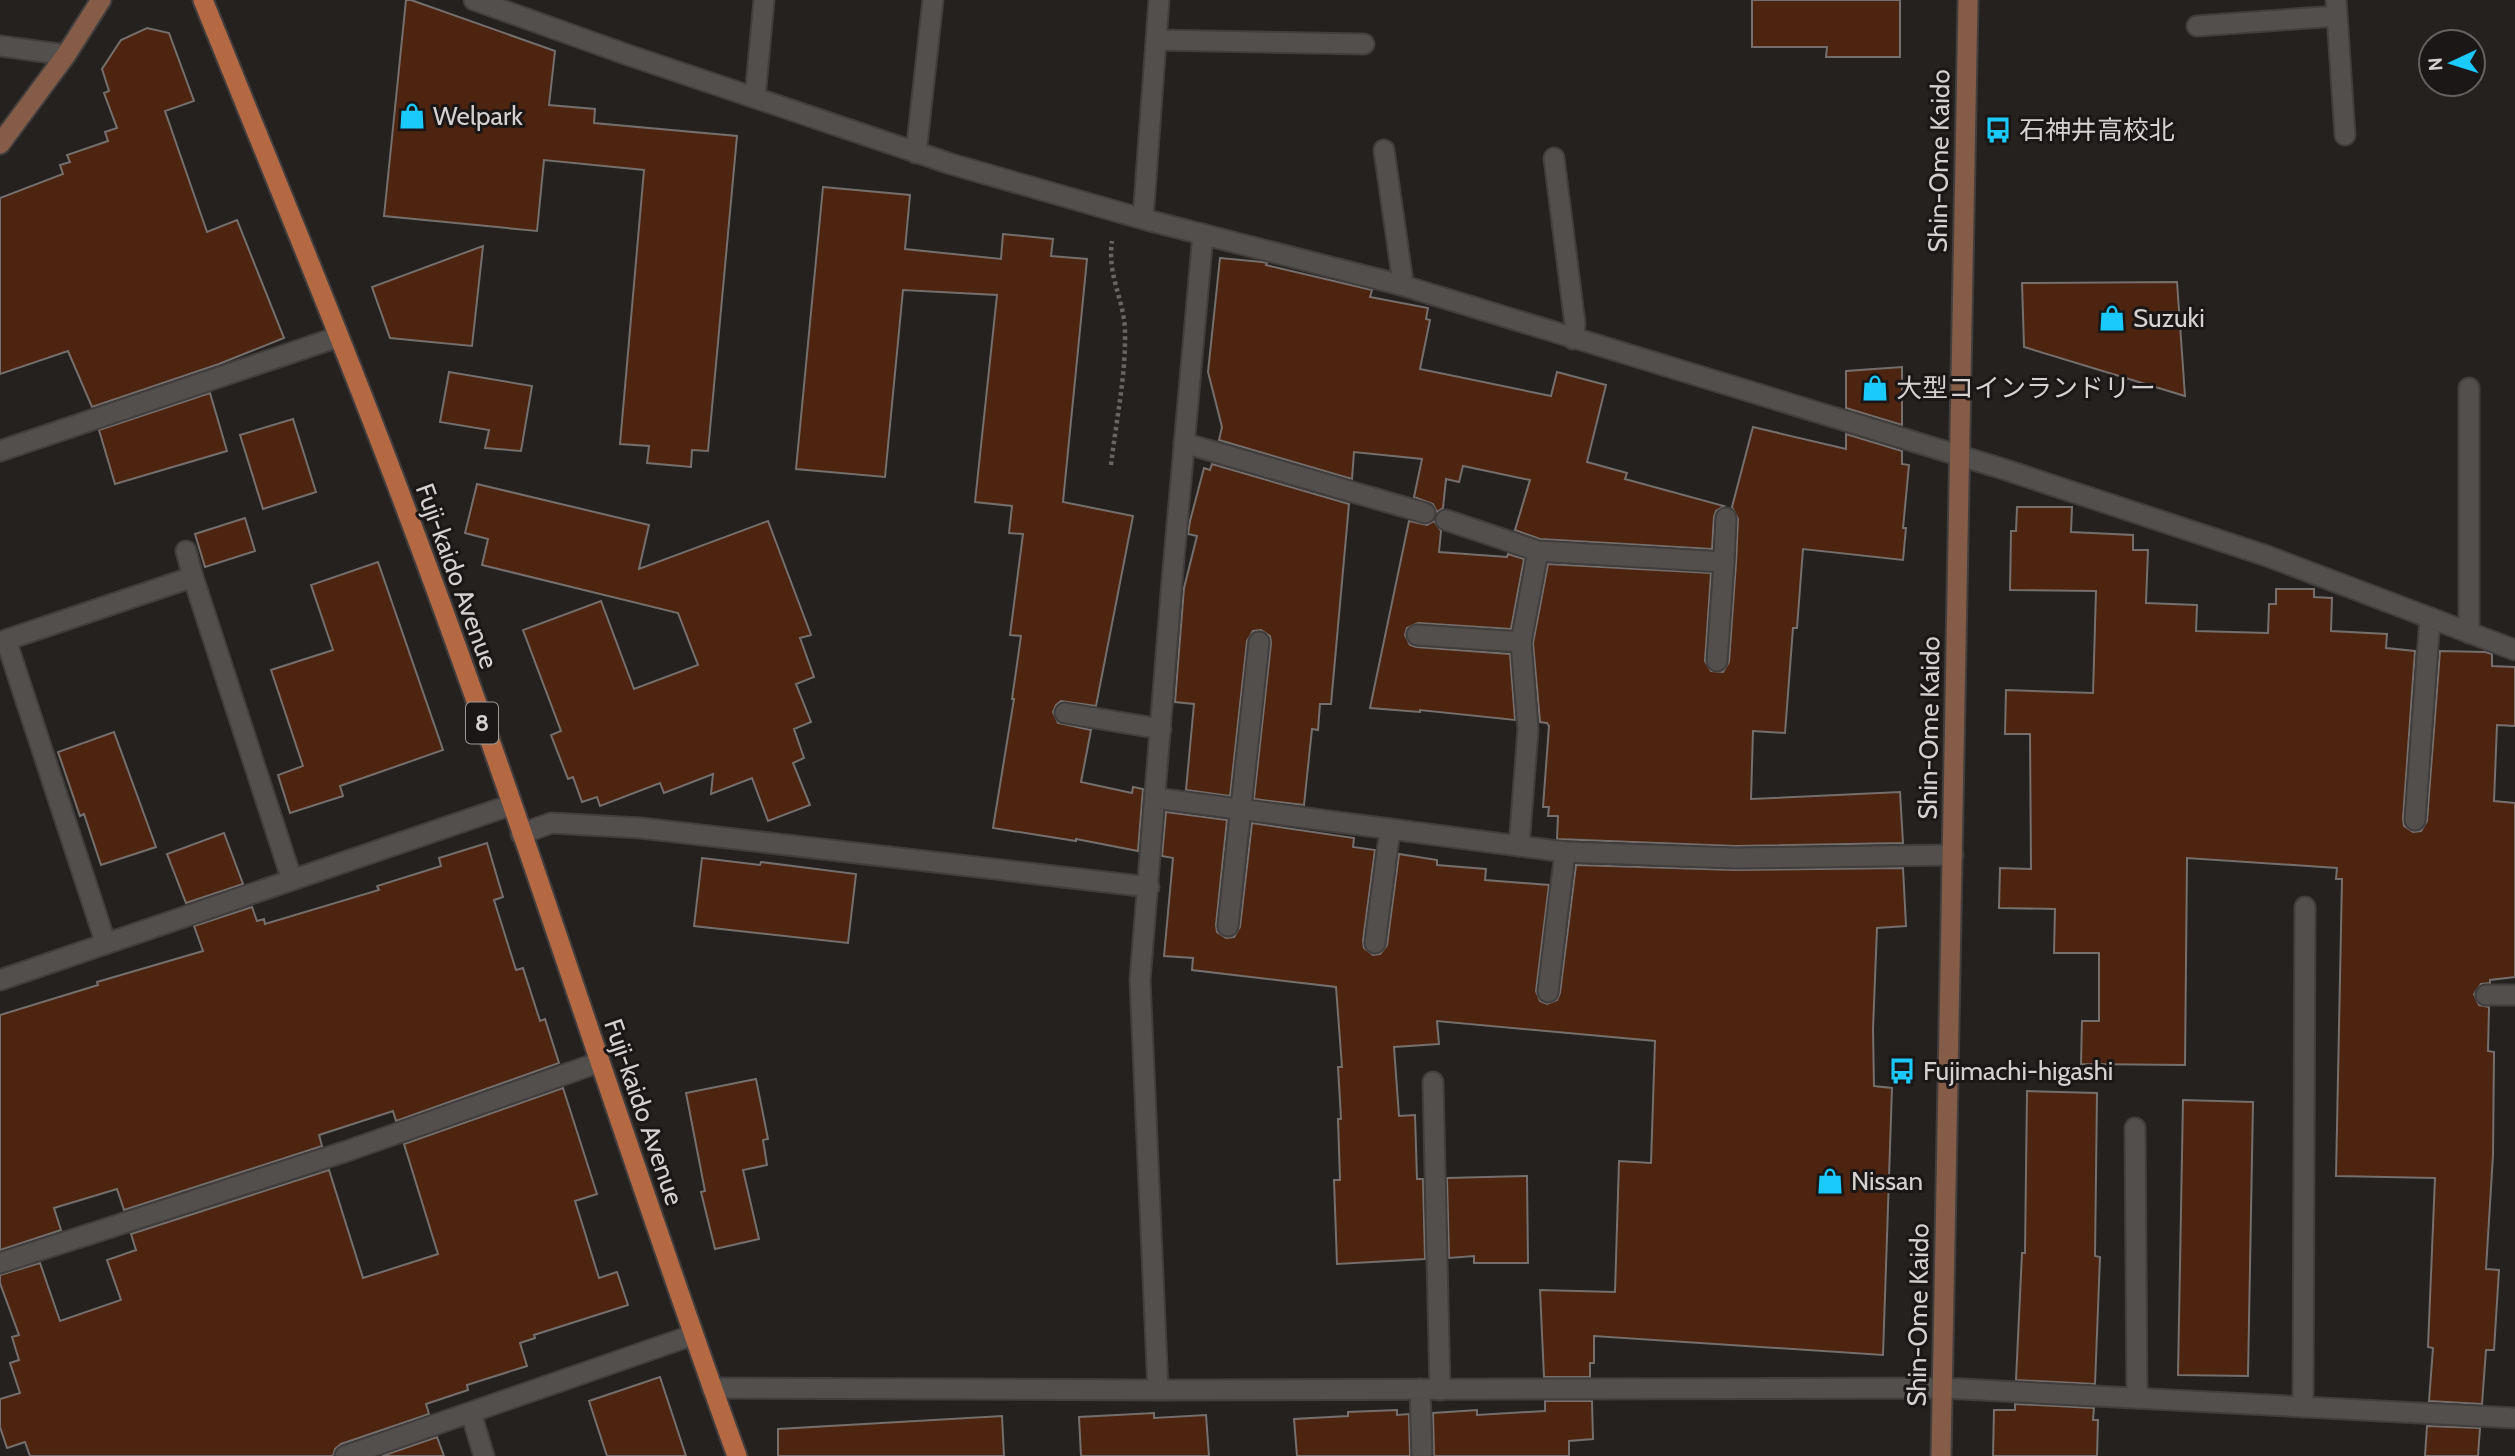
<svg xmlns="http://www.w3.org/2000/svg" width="2515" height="1456" font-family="Cabin,'Noto Sans JP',sans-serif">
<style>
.building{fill:#4d240f;stroke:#746f6d;stroke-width:2}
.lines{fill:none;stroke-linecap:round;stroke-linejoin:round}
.service-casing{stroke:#413e3d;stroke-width:23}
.minor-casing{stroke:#413e3d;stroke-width:23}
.secondary-casing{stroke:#413e3d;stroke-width:23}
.primary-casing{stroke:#413e3d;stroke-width:23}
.path{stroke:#686564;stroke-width:4.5;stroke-dasharray:3.5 3.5;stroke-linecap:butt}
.service{stroke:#534f4d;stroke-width:19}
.minor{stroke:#534f4d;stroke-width:19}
.secondary{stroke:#845c48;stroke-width:19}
.primary{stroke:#b56943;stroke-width:19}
.labels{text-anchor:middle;stroke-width:6;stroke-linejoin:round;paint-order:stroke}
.shield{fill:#1b1716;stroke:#9c9998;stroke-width:2}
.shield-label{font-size:24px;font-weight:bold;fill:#d4d1d0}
.poi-label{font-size:26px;fill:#d4d1d0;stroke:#1b1716;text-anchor:start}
.street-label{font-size:26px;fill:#d4d1d0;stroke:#1b1716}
</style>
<rect width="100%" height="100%" fill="#24211f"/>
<path class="building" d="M 406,0 L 411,0 L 555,51 L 549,105 L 595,109 L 594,123 L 737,136 L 708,451 L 692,450 L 691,467 L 647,463 L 649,446 L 620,444 L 644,170 L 544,160 L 537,231 L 384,216 Z
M 1752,0 L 1900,0 L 1900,57 L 1826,57 L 1827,47 L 1752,47 Z
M 147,28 L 169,33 L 194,101 L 165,111 L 207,232 L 237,220 L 284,338 L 219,364 L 92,407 L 68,351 L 0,374 L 0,198 L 63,174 L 60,165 L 70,162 L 67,155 L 108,141 L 105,132 L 117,128 L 104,93 L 109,91 L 102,69 L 121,40 Z
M 823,187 L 910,195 L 905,249 L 1001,259 L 1003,234 L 1053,239 L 1051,256 L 1087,259 L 1063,502 L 1133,516 L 1096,706 L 1061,701 L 1056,705 L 1053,712 L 1058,723 L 1091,730 L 1081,782 L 1132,793 L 1133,787 L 1143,789 L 1138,851 L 1076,839 L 1076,841 L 993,828 L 1014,699 L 1012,699 L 1021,636 L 1010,635 L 1023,534 L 1009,533 L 1012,506 L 975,502 L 997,295 L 903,290 L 885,477 L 796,469 Z
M 483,246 L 472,346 L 390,338 L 372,287 Z
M 1220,258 L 1262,262 L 1267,263 L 1266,265 L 1372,290 L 1370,297 L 1428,308 L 1426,319 L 1430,320 L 1420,369 L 1551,396 L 1557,372 L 1606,385 L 1587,462 L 1627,473 L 1625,479 L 1724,506 L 1716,511 L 1714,517 L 1712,549 L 1540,539 L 1515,530 L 1530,480 L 1463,466 L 1459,482 L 1446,479 L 1443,508 L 1437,512 L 1433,504 L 1414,497 L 1422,459 L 1354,452 L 1352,479 L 1219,440 L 1222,427 L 1208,372 Z
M 2177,282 L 2185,396 L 2024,347 L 2022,283 Z
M 1902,367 L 1902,425 L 1846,408 L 1846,371 Z
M 449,372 L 532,386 L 521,451 L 485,448 L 489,430 L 440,422 Z
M 210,393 L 227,451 L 115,484 L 99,430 Z
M 293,419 L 316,492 L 263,509 L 240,435 Z
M 1753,427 L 1846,449 L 1846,434 L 1902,451 L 1902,464 L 1909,465 L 1903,528 L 1906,528 L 1903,560 L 1803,549 L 1797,628 L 1793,628 L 1785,733 L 1753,731 L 1751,799 L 1900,792 L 1903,843 L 1735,846 L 1557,839 L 1558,816 L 1548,816 L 1549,807 L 1543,807 L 1549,726 L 1547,723 L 1540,722 L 1533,643 L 1548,564 L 1711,573 L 1705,661 L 1711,671 L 1723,672 L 1729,662 L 1736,563 L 1738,519 L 1732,507 Z
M 1212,464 L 1349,504 L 1331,704 L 1320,704 L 1318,730 L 1312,729 L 1304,805 L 1254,799 L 1271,643 L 1270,636 L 1261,630 L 1253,631 L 1247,641 L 1230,796 L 1186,790 L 1194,704 L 1175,702 L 1184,588 L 1197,536 L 1188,534 L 1190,521 L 1204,468 L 1210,470 Z
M 477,484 L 649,525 L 639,569 L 768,521 L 811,635 L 800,638 L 814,677 L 796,684 L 811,722 L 794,729 L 804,758 L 793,763 L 810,805 L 768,821 L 752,778 L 711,794 L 713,774 L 664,793 L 660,783 L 600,806 L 597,797 L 582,802 L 573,777 L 568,779 L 551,735 L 561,731 L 523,630 L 601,601 L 634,689 L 698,665 L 678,613 L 482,565 L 488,539 L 465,533 Z
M 2017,507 L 2072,507 L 2071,532 L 2133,535 L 2133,550 L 2148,550 L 2146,603 L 2197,605 L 2196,631 L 2268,633 L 2269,604 L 2276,604 L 2276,589 L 2314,589 L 2314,597 L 2332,598 L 2331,631 L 2387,634 L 2386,648 L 2415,651 L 2403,819 L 2404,826 L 2413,832 L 2421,831 L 2427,821 L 2440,651 L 2485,652 L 2492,654 L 2492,666 L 2515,667 L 2515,726 L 2497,725 L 2494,801 L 2515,803 L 2515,977 L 2490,980 L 2490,983 L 2481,984 L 2474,994 L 2479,1005 L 2489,1007 L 2488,1051 L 2494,1052 L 2493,1155 L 2486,1269 L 2499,1270 L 2494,1350 L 2486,1350 L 2482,1404 L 2429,1401 L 2433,1348 L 2428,1347 L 2435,1178 L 2336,1176 L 2342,879 L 2336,879 L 2337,868 L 2187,858 L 2185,1065 L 2081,1064 L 2082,1021 L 2099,1021 L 2099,953 L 2054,953 L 2055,909 L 1999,908 L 2000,868 L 2031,869 L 2030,734 L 2005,734 L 2006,690 L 2093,693 L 2096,591 L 2010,590 L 2011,531 L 2016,531 Z
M 245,518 L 255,551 L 205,567 L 195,534 Z
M 1409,521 L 1427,525 L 1434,521 L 1441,531 L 1439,552 L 1507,557 L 1508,554 L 1524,559 L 1511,629 L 1418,623 L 1407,628 L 1405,635 L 1410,645 L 1416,647 L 1510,654 L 1515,720 L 1420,710 L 1420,712 L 1370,708 Z
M 378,562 L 443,750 L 340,786 L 343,796 L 290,813 L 278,775 L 303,766 L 271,670 L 333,650 L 311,585 Z
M 114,732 L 156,847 L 101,865 L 84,814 L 80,816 L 58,752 Z
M 1166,812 L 1227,820 L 1216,925 L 1217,932 L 1226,938 L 1234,937 L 1240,927 L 1252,823 L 1354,838 L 1353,847 L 1375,850 L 1363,941 L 1364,948 L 1373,955 L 1380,954 L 1387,945 L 1399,854 L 1437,860 L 1437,865 L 1486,869 L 1485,880 L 1549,885 L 1536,991 L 1540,1001 L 1547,1004 L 1557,1000 L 1560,993 L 1576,865 L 1735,870 L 1903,868 L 1906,926 L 1877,928 L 1873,1029 L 1874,1086 L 1892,1088 L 1883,1355 L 1594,1336 L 1594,1363 L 1590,1363 L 1590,1377 L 1544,1377 L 1540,1290 L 1615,1292 L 1619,1161 L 1651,1163 L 1655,1041 L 1437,1021 L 1439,1044 L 1394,1047 L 1399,1116 L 1415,1115 L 1417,1179 L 1423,1179 L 1425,1259 L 1337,1264 L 1334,1180 L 1340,1180 L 1338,1119 L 1341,1119 L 1338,1067 L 1342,1067 L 1336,987 L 1192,970 L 1193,958 L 1164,956 L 1173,858 L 1162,856 Z
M 224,833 L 243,884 L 186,903 L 167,854 Z
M 487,843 L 503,897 L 494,900 L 516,970 L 523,968 L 540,1021 L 545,1019 L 559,1063 L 396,1121 L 393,1111 L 319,1135 L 322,1146 L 124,1210 L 117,1189 L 54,1208 L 61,1230 L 0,1250 L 0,1015 L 98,985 L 97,982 L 203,951 L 194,926 L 252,907 L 257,921 L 264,919 L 265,924 L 379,890 L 377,886 L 441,866 L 439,858 Z
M 702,858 L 760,865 L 761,862 L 856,874 L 848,943 L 694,926 Z
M 756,1079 L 768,1139 L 763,1140 L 767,1165 L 743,1170 L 759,1239 L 715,1249 L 701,1192 L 705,1191 L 686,1093 Z
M 563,1088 L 597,1194 L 575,1201 L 599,1278 L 617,1272 L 628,1305 L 534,1335 L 535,1338 L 520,1343 L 527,1366 L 467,1385 L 468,1390 L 426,1404 L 429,1414 L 341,1444 L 335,1449 L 333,1456 L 30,1456 L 25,1442 L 7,1448 L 0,1427 L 0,1399 L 20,1393 L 10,1363 L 19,1360 L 12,1337 L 19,1335 L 0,1283 L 0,1275 L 40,1263 L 60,1321 L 121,1300 L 107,1260 L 136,1250 L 131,1234 L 329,1170 L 363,1278 L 438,1254 L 404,1144 Z
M 2027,1091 L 2097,1093 L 2095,1256 L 2100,1257 L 2095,1384 L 2016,1380 L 2022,1253 L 2025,1253 Z
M 2183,1100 L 2253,1102 L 2248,1376 L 2178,1375 Z
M 1527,1176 L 1528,1263 L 1474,1263 L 1474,1256 L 1449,1258 L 1447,1178 Z
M 660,1377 L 686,1456 L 607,1456 L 589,1401 Z
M 1545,1401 L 1592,1401 L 1593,1439 L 1569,1441 L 1569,1456 L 1434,1456 L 1433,1413 L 1477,1410 L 1477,1415 L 1545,1411 Z
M 2015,1404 L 2094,1408 L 2093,1420 L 2098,1420 L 2097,1456 L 1993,1456 L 1994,1410 L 2015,1410 Z
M 1397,1410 L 1397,1415 L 1409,1414 L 1410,1456 L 1297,1456 L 1294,1419 L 1348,1416 L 1348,1412 Z
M 1154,1413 L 1154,1418 L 1206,1415 L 1209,1456 L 1081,1456 L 1079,1417 Z
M 1002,1416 L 1004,1456 L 778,1456 L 778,1429 Z
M 2427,1426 L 2480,1428 L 2478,1456 L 2425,1456 Z
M 437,1437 L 444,1456 L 382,1456 Z"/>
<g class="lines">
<g class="service-casing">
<path id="service" d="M 2336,0 L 2345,135
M 2197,26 L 2337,16
M 1157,40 L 1364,44
M 0,46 L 66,55
M 1384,150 L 1402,276 L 1401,285
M 1554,158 L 1575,324 L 1573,339
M 2469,388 L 2469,633
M 1184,443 L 1425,513
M 0,451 L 338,337
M 1446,520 L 1538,551 L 1724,562 L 1717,661
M 186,551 L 193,577
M 1724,562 L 1726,518
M 1417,635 L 1521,642
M 1065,713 L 1161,729
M 2415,820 L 2430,618
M 1519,846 L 1528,730 L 1521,642 L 1538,551
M 1228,926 L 1259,642
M 1375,943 L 1390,829
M 106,944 L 6,640 L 193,577 L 292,880
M 0,980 L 511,805
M 1548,992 L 1565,852
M 2486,995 L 2515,995
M 1433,1082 L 1440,1390
M 2135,1128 L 2137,1398
M 0,1263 L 347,1151 L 600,1062
M 2303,1407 L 2305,907
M 471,1413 L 484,1456"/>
</g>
<g class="minor-casing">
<path id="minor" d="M 474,0 L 628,55 L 951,164 L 1143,219 L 1401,285 L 2000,468 L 2267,556 L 2515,650
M 755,98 L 764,0
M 916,153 L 933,0
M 1143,219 L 1159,0
M 1155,798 L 1565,852 L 1735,858 L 1953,855
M 521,834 L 551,823 L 641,828 L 1149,887
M 712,1388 L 1158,1390 L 1943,1388 L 2515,1418
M 1420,1389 L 1422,1456
M 1158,1390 L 1140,980 L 1172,581 L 1203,234
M 345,1456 L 693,1335"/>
</g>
<g class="secondary-casing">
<path id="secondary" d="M 0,144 L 66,55 L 101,0
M 1941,1456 L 1968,0"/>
</g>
<g class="primary-casing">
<path id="primary" d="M 203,0 C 275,178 349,356 416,536 C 530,840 626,1151 737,1456"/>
</g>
<path class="path" d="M 1111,465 C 1116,421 1126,376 1125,331 C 1124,299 1107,276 1112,241"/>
<use href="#service" class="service"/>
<use href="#minor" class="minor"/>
<use href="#secondary" class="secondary"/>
<use href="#primary" class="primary"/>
</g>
<defs>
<g id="shop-bare" transform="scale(2.1)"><path d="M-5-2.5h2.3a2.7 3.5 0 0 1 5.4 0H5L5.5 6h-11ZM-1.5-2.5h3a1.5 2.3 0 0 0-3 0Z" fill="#1bcafc" stroke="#1b1716" stroke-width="2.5" paint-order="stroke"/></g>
<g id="bus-bare" transform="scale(2.1)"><path d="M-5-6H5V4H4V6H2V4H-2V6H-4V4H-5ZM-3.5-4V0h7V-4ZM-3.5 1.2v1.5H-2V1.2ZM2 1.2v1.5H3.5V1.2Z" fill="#1bcafc" stroke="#1b1716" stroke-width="2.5" paint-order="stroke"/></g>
</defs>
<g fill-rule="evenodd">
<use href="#shop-bare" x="412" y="116"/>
<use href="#bus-bare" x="1998" y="130"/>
<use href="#shop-bare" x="2112" y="318"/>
<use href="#shop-bare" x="1875" y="388"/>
<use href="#bus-bare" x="1902" y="1071"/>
<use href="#shop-bare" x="1830" y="1181"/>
</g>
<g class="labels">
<rect class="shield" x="466" y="702.5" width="32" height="41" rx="5"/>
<g class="shield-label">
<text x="482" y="731">8</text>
</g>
<g class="poi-label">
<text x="433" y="125">Welpark</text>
<text x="2019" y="139">石神井高校北</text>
<text x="2133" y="327">Suzuki</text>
<text x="1896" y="397">大型コインランドリー</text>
<text x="1923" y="1080">Fujimachi-higashi</text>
<text x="1851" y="1190">Nissan</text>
</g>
<g class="street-label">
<text transform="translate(1939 161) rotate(-89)" y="9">Shin-Ome Kaido</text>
<text transform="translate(457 576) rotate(70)" y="9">Fuji-kaido Avenue</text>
<text transform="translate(1929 728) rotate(-89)" y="9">Shin-Ome Kaido</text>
<text transform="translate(644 1112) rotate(71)" y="9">Fuji-kaido Avenue</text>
<text transform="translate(1918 1315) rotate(-89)" y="9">Shin-Ome Kaido</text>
</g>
</g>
<g transform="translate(2452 63) rotate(266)"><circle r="33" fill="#1b1716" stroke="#656160" stroke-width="2"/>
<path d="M0-5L12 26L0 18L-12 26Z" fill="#1bcafc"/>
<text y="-10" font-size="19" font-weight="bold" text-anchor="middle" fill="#d4d1d0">N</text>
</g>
</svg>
